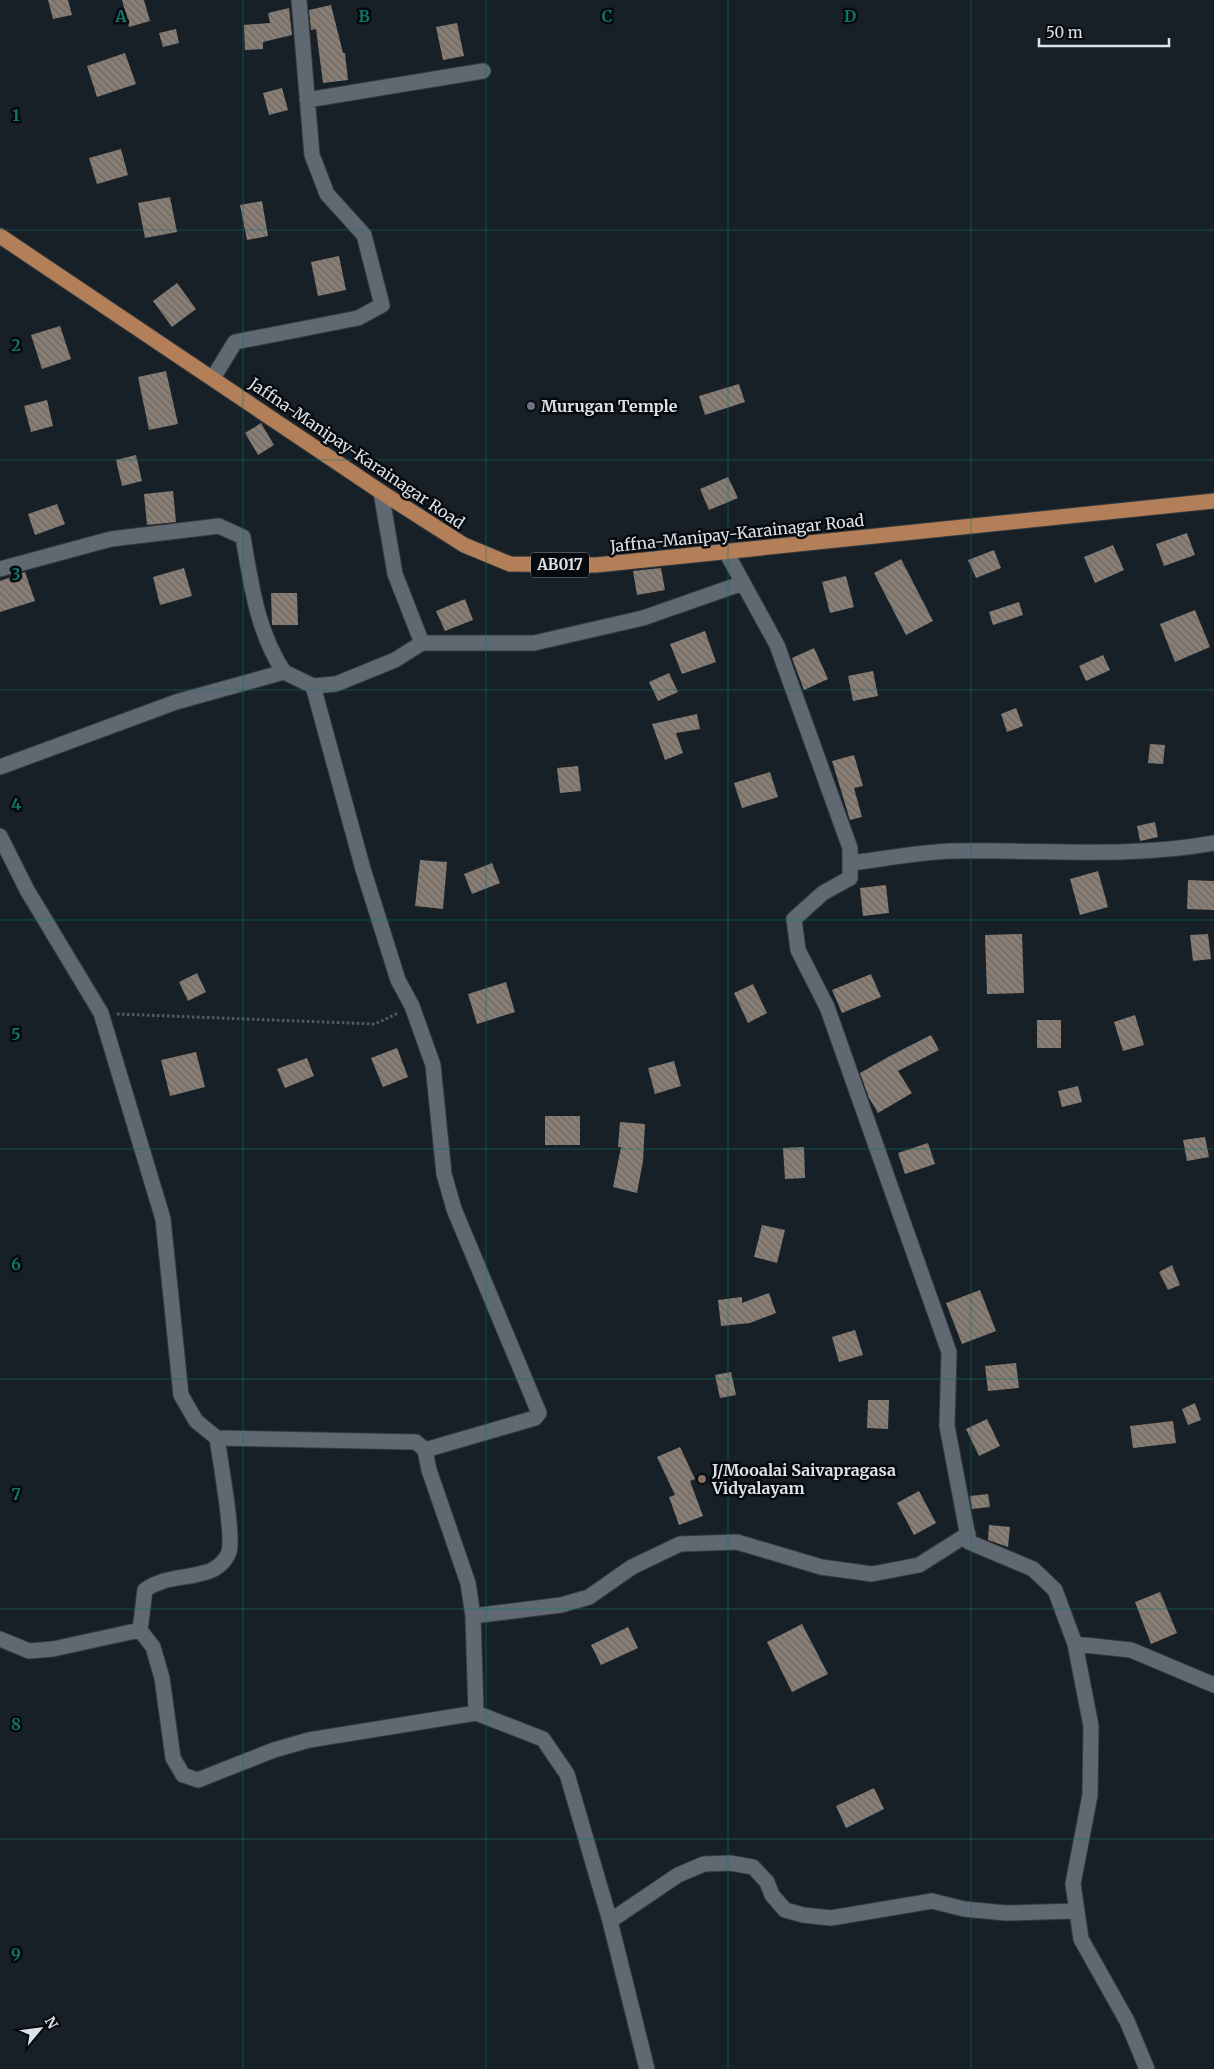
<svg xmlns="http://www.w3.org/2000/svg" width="1214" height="2069" font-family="Merriweather,serif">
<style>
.building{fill:url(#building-back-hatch)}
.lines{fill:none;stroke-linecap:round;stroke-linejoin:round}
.minor-casing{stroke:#343a3f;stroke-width:17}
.major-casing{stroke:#343a3f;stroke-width:17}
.path{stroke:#535b61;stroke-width:3;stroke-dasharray:2.5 2.5;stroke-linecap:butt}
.minor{stroke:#606972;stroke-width:15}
.major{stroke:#b37f58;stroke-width:15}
.grid{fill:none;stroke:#0f766e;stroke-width:1;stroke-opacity:0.55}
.worship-dot{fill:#6b7280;stroke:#070a0d;stroke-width:2}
.education-dot{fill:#8d6e63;stroke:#070a0d;stroke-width:2}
.labels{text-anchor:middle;stroke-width:5;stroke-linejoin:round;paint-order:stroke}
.shield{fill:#070a0d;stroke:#9ca1a6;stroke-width:1}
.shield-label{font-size:15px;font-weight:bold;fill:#dce2e7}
.poi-label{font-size:16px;font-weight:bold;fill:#dce2e7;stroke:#070a0d;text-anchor:start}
.street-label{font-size:16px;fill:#dce2e7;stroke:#070a0d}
.grid-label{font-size:16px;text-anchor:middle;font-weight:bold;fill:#0f766e;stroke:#070a0d;stroke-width:5;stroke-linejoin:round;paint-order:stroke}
</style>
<defs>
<pattern id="building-back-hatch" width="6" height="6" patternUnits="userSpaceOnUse" patternTransform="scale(1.25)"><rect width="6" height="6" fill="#887e75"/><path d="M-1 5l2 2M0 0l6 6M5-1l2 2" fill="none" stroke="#6c6762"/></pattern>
</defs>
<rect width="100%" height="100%" fill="#182027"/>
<path class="building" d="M 48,0 L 68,0 L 72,15 L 53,19 Z
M 122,0 L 144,0 L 150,21 L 129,27 Z
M 331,5 L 343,53 L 345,53 L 348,80 L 323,83 L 316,29 L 311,30 L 309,10 Z
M 289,8 L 292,35 L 263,42 L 263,49 L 245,50 L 244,25 L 270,23 L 268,13 Z
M 457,23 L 464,56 L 443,60 L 436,27 Z
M 176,29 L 179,43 L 163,47 L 159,33 Z
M 125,53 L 136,84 L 97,97 L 87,66 Z
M 282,88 L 288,110 L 269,115 L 263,93 Z
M 121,149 L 128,175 L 97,184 L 89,158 Z
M 170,197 L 177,232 L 145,238 L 138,203 Z
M 262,201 L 268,236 L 247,240 L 240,205 Z
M 339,256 L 346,290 L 318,296 L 311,262 Z
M 177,283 L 196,309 L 172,327 L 153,301 Z
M 60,326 L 71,359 L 42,369 L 31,335 Z
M 166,371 L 178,424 L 149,430 L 138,377 Z
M 739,384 L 745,402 L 705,415 L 699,396 Z
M 47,400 L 53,426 L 31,432 L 24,406 Z
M 261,423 L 274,445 L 258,455 L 245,433 Z
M 136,455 L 142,481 L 122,486 L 116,460 Z
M 728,477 L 738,498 L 709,510 L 700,489 Z
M 173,491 L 176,522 L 147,525 L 144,494 Z
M 57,504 L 65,524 L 35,535 L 28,514 Z
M 1187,533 L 1195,555 L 1164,566 L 1156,544 Z
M 1113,545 L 1124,570 L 1095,583 L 1084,557 Z
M 994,550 L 1001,568 L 976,578 L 968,560 Z
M 901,559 L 933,621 L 906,635 L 874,573 Z
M 184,568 L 192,596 L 160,605 L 153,577 Z
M 661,568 L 665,590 L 637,595 L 633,571 Z
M 25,572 L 35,601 L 0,612 L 0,581 Z
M 846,576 L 854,607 L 830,613 L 822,582 Z
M 271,593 L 297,593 L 298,625 L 272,625 Z
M 465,599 L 473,620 L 445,631 L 436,611 Z
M 1019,602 L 1023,615 L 993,625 L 989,612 Z
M 1195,610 L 1210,647 L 1175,662 L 1160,624 Z
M 705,631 L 716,662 L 682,674 L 670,644 Z
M 814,648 L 828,679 L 804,690 L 792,658 Z
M 1103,655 L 1110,670 L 1086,681 L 1079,666 Z
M 873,671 L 878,696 L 853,701 L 848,676 Z
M 669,673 L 678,692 L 658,701 L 649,682 Z
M 1016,708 L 1023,726 L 1007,732 L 1001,714 Z
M 697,714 L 700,729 L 676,733 L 683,753 L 665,760 L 652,724 Z
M 1150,744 L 1165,745 L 1163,764 L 1148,763 Z
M 854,755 L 863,786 L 854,788 L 862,817 L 850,820 L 832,761 Z
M 578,766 L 581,791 L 560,793 L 557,768 Z
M 770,772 L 778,797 L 742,808 L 734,783 Z
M 1155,822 L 1158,837 L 1140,841 L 1137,826 Z
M 420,860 L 447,862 L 443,909 L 415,906 Z
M 492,863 L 500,883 L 472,894 L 464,874 Z
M 1098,871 L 1108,907 L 1080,915 L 1070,879 Z
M 1188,880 L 1214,881 L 1214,910 L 1187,909 Z
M 886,885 L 889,913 L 863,916 L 860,888 Z
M 1022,934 L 1024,993 L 987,994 L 985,935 Z
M 1208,934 L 1211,959 L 1193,961 L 1190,935 Z
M 197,973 L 206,992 L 188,1001 L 179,982 Z
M 871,974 L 881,997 L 842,1013 L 832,990 Z
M 506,982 L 515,1012 L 477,1024 L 468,994 Z
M 753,984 L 767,1013 L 748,1023 L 734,993 Z
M 1135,1015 L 1144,1045 L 1123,1051 L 1114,1022 Z
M 1037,1020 L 1061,1020 L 1061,1048 L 1037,1048 Z
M 931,1035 L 939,1050 L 898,1071 L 912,1093 L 878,1113 L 869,1098 L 860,1073 L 890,1056 Z
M 397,1048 L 408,1077 L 383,1087 L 371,1058 Z
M 196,1052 L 205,1087 L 170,1096 L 161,1060 Z
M 307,1058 L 314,1076 L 285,1088 L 277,1069 Z
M 674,1061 L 681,1086 L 655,1094 L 648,1068 Z
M 1078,1086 L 1082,1102 L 1062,1107 L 1058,1091 Z
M 545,1116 L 580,1116 L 580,1145 L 545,1145 Z
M 620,1122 L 645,1124 L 643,1161 L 637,1193 L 613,1187 L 621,1147 L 618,1147 Z
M 1205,1137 L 1209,1157 L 1187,1161 L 1183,1140 Z
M 928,1143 L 935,1164 L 905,1174 L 898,1153 Z
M 804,1147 L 805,1178 L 785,1179 L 783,1148 Z
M 762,1225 L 785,1230 L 777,1263 L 754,1257 Z
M 1172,1265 L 1180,1285 L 1168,1290 L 1159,1272 Z
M 980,1290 L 996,1331 L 962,1344 L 946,1303 Z
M 769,1293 L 776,1313 L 750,1323 L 721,1326 L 718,1300 L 742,1297 L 742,1303 Z
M 855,1330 L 863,1355 L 839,1362 L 832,1337 Z
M 1016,1363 L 1019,1388 L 988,1391 L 985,1366 Z
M 731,1372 L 736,1395 L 720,1398 L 715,1375 Z
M 868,1400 L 889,1400 L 888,1429 L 867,1428 Z
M 1195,1403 L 1201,1420 L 1188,1425 L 1182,1409 Z
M 987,1419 L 1000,1446 L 979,1456 L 966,1429 Z
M 1173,1421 L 1176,1443 L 1133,1448 L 1130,1426 Z
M 680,1447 L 695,1479 L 690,1481 L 703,1516 L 679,1525 L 669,1497 L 675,1495 L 657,1457 Z
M 919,1491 L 936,1523 L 914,1535 L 897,1503 Z
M 988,1494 L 990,1507 L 972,1509 L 970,1496 Z
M 989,1525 L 1010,1527 L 1008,1547 L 988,1540 Z
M 1160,1592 L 1177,1633 L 1151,1644 L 1135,1602 Z
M 802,1624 L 828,1674 L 792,1692 L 767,1642 Z
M 628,1627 L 638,1648 L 601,1665 L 591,1645 Z
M 874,1788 L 884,1809 L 846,1828 L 836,1806 Z"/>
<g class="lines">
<g class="minor-casing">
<path id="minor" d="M 307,100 L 483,71
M 213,378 L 235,342 L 358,318 L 382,305 L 364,235 L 327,194 L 312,155 L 299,0
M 726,552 L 777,645 L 850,848 L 850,878 L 823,893 L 794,919 L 798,950 L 827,1007 L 949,1352 L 947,1426 L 969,1542 L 1033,1569 L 1055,1590 L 1075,1644 L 1091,1726 L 1090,1795 L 1073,1884 L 1081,1939 L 1127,2021 L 1147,2069
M 0,569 L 111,539 L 219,526 L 243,537 C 251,583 257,632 284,672
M 422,643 L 534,643 L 643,618 L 743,583
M 0,767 L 176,702 L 284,672 L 313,686 L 336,684 L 395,660 L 422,643 L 395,574 L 381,492
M 0,836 L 27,890 L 101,1013 L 163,1219 L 181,1395 L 196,1421 L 217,1438 L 416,1442 L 425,1450 L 535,1418 L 539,1413 L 454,1209 L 444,1174 L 433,1065 L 412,1006 L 398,980 L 363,869 L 313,686
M 851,863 C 884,859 919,852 952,851 C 1040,849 1127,859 1214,843
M 425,1450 L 429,1470 L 468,1583 L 473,1616 L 476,1713
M 473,1616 L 561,1605 L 589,1597 L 632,1567 L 680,1544 L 737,1542 L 821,1567 L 872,1574 L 919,1565 L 968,1534
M 140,1630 L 145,1590 C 163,1577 182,1579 203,1573 C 214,1571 225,1563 229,1552 C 234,1535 220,1460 217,1438
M 0,1639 L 29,1651 L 53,1649 L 140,1630 L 153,1647 L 162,1678 L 173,1758 L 183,1775 L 198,1780 L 274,1750 L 309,1740 L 476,1713 L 543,1739 L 567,1774 L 610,1921 L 647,2069
M 1075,1644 L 1131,1650 L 1214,1685
M 610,1921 L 678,1875 L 704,1864 L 730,1863 L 753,1867 L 767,1882 L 772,1895 L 785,1910 L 803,1915 L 831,1918 L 932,1901 L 964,1909 L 1006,1913 L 1077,1911"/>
</g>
<g class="major-casing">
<path id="major" d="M 0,236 L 381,492 L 464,545 L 510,564 L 596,565 L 1214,501"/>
</g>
<path class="path" d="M 117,1014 L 375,1024 L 398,1013"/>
<use href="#minor" class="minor"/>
<use href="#major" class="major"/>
</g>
<path class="grid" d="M 243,0 L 243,2069M 486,0 L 486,2069M 728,0 L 728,2069M 971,0 L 971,2069M 0,230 L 1214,230M 0,460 L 1214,460M 0,690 L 1214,690M 0,920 L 1214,920M 0,1149 L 1214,1149M 0,1379 L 1214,1379M 0,1609 L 1214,1609M 0,1839 L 1214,1839"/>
<circle class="worship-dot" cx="531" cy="406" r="5"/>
<circle class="education-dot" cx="702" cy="1479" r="5"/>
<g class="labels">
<rect class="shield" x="531" y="552.5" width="58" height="25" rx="4"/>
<g class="shield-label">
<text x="560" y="570">AB017</text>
</g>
<g class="poi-label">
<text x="541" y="412">Murugan Temple</text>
<text x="712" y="1476">J/Mooalai Saivapragasa<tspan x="712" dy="18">Vidyalayam</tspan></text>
</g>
<g class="street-label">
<text transform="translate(357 453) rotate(34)" y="6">Jaffna-Manipay-Karainagar Road</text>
<text transform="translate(737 533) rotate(-6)" y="6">Jaffna-Manipay-Karainagar Road</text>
</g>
</g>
<g class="grid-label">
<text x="121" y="22">A</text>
<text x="364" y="22">B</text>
<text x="607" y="22">C</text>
<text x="850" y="22">D</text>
<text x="16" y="121">1</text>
<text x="16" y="351">2</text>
<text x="16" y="580">3</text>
<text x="16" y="810">4</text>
<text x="16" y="1040">5</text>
<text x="16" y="1270">6</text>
<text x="16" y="1500">7</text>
<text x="16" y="1730">8</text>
<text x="16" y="1960">9</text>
</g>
<g transform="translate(40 2029) rotate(61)" stroke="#070a0d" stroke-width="4" paint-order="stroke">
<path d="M0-4L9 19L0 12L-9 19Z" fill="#dce2e7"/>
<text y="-8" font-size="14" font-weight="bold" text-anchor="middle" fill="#dce2e7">N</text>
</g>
<path d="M1039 38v8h130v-8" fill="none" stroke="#dce2e7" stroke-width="2.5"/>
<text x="1046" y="38" font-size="15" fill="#dce2e7" stroke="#070a0d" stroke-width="4" paint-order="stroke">50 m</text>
</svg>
